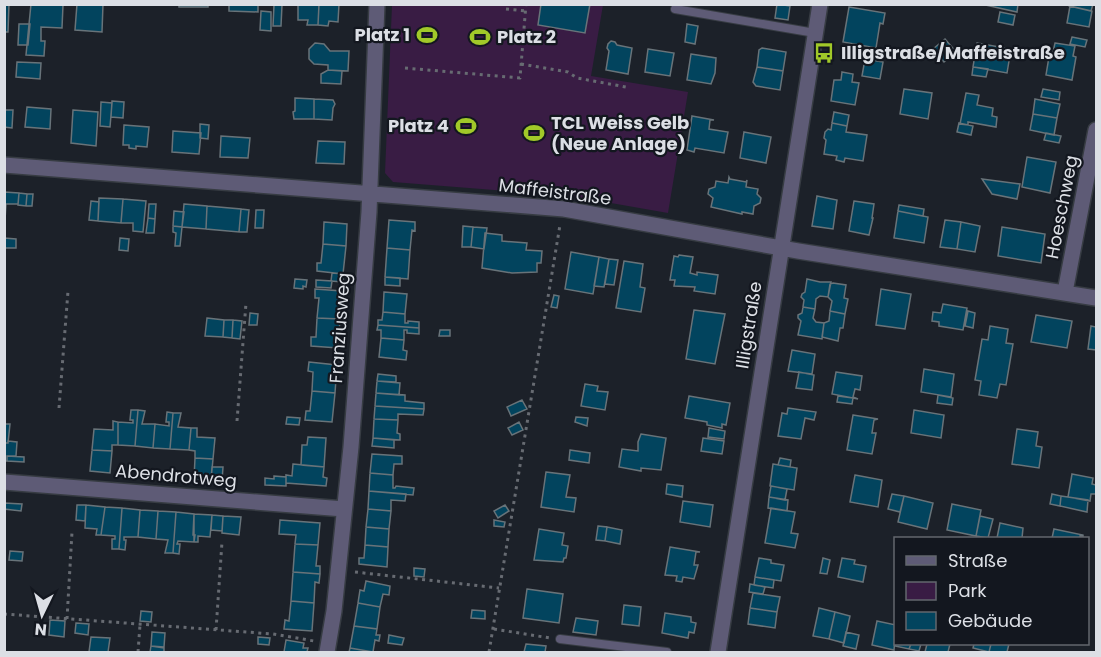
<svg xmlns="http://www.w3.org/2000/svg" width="1101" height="657" font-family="Poppins,sans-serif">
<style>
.green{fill:#391c44}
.building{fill:#02445e;stroke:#687379;stroke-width:1.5}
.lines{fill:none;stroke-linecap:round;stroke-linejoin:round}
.service-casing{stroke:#373c43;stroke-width:10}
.minor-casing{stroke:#373c43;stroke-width:18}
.path{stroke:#676b72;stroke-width:3;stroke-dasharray:3 4.5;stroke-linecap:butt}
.service{stroke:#5e5b76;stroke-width:8}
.minor{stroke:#5e5b76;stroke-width:15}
.labels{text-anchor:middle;stroke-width:4.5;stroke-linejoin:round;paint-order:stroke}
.poi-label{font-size:18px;font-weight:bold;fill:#dcdfe5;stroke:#13171f;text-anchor:start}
.street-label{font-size:18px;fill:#dcdfe5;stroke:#13171f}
</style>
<rect width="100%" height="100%" fill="#1c2129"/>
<path class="green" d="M 392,5 L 603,5 L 591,76 L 688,92 L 668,213 L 571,196 L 393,182 L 385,173 Z"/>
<path class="building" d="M 4,4 L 9,4 L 8,32 L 4,32 Z
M 31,4 L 63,5 L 62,28 L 41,27 L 41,41 L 45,41 L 44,56 L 26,55 Z
M 77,4 L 103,4 L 102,32 L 75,30 Z
M 179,4 L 208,4 L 208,7 L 179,7 Z
M 229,4 L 258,4 L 258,12 L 229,11 Z
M 298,4 L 319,4 L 318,25 L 307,25 L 308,20 L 298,20 Z
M 319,4 L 339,4 L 338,22 L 329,21 L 328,26 L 318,25 Z
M 541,4 L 590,4 L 585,33 L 538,25 Z
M 777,4 L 790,6 L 788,20 L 775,18 Z
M 981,4 L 1018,4 L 1017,12 Z
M 1069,4 L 1093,4 L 1091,11 L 1069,6 Z
M 274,5 L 282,5 L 281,26 L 273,26 Z
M 1070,6 L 1092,11 L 1089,27 L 1067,23 Z
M 849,7 L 885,13 L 883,24 L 880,23 L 876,48 L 843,42 Z
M 261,11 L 271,12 L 271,31 L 260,30 Z
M 1000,12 L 1015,15 L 1013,25 L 998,22 Z
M 19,24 L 30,24 L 28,45 L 18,45 Z
M 687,24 L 698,26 L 695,44 L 685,42 Z
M 1072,37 L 1087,40 L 1085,47 L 1070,44 Z
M 945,39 L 956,52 L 944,62 L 933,49 Z
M 611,41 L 615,42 L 617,45 L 632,48 L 628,74 L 606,70 L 609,51 L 607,48 L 608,44 Z
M 315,43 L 324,44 L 330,51 L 349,51 L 348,71 L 328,70 L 328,65 L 314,64 L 309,59 L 309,49 Z
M 977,43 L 1011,49 L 1007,73 L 973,67 Z
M 1055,43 L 1075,46 L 1073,56 L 1076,57 L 1072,80 L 1046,75 L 1050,51 L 1053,52 Z
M 762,48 L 786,52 L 783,71 L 757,67 L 759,50 Z
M 648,49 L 674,53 L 670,76 L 645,72 Z
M 691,54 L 716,58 L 715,73 L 711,84 L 687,80 Z
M 865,59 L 883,62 L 880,79 L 862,76 Z
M 17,62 L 41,63 L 40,79 L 16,77 Z
M 757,67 L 783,71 L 780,90 L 756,86 L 753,82 Z
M 973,67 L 988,69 L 986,77 L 972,75 Z
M 328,70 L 342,71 L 341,84 L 321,83 L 321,74 Z
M 842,72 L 853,74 L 852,82 L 859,83 L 855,105 L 831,101 L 834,80 L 841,80 Z
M 904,89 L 932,93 L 928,119 L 900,114 Z
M 1043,89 L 1060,92 L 1059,100 L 1041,97 Z
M 966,93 L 979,95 L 977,105 L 993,108 L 992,116 L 997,117 L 996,127 L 968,122 L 968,125 L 960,124 Z
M 295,98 L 314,99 L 314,119 L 294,119 L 293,112 L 295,111 Z
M 314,99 L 333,100 L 335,104 L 333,108 L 332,120 L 314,119 Z
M 1035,99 L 1060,104 L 1057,118 L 1033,114 Z
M 112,101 L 124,102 L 123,118 L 111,117 Z
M 101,102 L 112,103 L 110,127 L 100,126 Z
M 27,107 L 51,109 L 50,129 L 25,127 Z
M 4,110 L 13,110 L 12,128 L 4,127 Z
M 73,110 L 98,112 L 96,146 L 71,143 Z
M 834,112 L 849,115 L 847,126 L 832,123 Z
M 1033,114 L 1057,118 L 1054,135 L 1030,130 Z
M 692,116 L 714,120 L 710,120 L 709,129 L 728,132 L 724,153 L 695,148 L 694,152 L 687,150 Z
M 832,123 L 847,126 L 846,132 L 867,135 L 863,161 L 845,158 L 844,162 L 836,160 L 837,156 L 824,154 L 826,140 L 824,138 L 825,132 L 828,129 L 831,130 Z
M 959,123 L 973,126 L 971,135 L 957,132 Z
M 200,124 L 209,125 L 208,139 L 200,138 Z
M 124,125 L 149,127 L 147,147 L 136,146 L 136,149 L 129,148 L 129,145 L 123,145 Z
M 173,131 L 201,133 L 199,154 L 172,152 Z
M 744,132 L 771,137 L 766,163 L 740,158 Z
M 1046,133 L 1061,136 L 1059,143 L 1044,140 Z
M 221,136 L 250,138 L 248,158 L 220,157 Z
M 318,141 L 345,142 L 344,164 L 316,163 Z
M 1027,157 L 1056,162 L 1050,193 L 1022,187 Z
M 729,177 L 730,179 L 746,182 L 747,180 L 746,187 L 758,189 L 757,194 L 761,198 L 760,203 L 754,206 L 753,214 L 742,212 L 742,214 L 711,207 L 713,198 L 708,194 L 709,189 L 715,187 L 716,181 L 728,183 Z
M 982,179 L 1020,184 L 1017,199 L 992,194 Z
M 4,192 L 19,193 L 18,204 L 6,204 L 5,220 Z
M 19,193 L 27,194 L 26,206 L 18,205 Z
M 27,194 L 33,194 L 32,206 L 26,206 Z
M 817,196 L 837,200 L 833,229 L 812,226 Z
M 99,198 L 123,199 L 121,223 L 98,221 Z
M 123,199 L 146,201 L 143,232 L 133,231 L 133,223 L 121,223 Z
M 91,201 L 99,202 L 98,221 L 89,220 Z
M 854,201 L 874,204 L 872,218 L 873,218 L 869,235 L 849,231 Z
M 149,204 L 156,204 L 155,219 L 148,218 Z
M 184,204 L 207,206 L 206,229 L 182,227 Z
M 899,205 L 924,209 L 923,216 L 898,211 Z
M 207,206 L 241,209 L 239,232 L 206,229 Z
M 241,209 L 249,210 L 247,232 L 239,232 Z
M 256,210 L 264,210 L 263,228 L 255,228 Z
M 174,211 L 184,212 L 182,227 L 173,226 Z
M 898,211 L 928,217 L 924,243 L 894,238 Z
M 148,218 L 155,219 L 154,233 L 146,233 Z
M 389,220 L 415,222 L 415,231 L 412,230 L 410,250 L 387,248 Z
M 945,220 L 961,222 L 957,249 L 940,247 Z
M 324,222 L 347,224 L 346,246 L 323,244 Z
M 961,222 L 980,226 L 975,252 L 957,249 Z
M 173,226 L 182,227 L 180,246 L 175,246 L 176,233 L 173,232 Z
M 463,226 L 473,227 L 471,247 L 462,247 Z
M 473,227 L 487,228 L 484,249 L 471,247 Z
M 1002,227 L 1045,234 L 1041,263 L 998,256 Z
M 485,233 L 502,235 L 502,241 L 527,243 L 526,250 L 542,251 L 541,263 L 537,263 L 537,272 L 512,273 L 482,268 Z
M 4,238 L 16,239 L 16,248 L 4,248 Z
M 120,238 L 129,239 L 128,251 L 119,250 Z
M 323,244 L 346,246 L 343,274 L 317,271 L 317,263 L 321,263 Z
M 387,248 L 410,250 L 408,279 L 385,277 Z
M 571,252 L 599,257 L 593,294 L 565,289 Z
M 679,255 L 693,257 L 690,273 L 697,275 L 697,272 L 718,275 L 715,294 L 694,291 L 695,287 L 674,286 L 675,280 L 670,280 L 674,256 L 678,257 Z
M 599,257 L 609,259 L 604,287 L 594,286 Z
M 609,259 L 618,260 L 614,285 L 605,284 Z
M 624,261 L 643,264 L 640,287 L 645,288 L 641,312 L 616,308 Z
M 332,273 L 343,274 L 343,282 L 331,281 Z
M 385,277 L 400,278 L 400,286 L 385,285 Z
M 295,279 L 307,280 L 306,287 L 303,286 L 303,289 L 294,288 Z
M 807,279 L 820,282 L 831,282 L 828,297 L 820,296 L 816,299 L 815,309 L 803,307 L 804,300 L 801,297 L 802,294 L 805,292 Z
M 316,280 L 332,281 L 331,288 L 316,287 Z
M 833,283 L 846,285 L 844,298 L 848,299 L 845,314 L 830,311 L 832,301 L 828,297 L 830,284 Z
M 315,289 L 342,291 L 340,319 L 317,318 L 319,298 L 315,298 Z
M 881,289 L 911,294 L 905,329 L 876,325 Z
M 384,292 L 407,294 L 405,314 L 383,312 Z
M 554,295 L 559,296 L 557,308 L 551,307 Z
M 943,304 L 967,308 L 963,330 L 939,326 L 939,322 L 932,321 L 933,312 L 941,313 Z
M 803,307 L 815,309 L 813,318 L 816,322 L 824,323 L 822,339 L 798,335 L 801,321 L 798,318 L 798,315 L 802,313 Z
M 694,310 L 725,314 L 715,364 L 686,359 Z
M 830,311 L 845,314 L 843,328 L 840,328 L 838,341 L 822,337 L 824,323 L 829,321 Z
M 968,311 L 975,313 L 973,328 L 965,326 Z
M 383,312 L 405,314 L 405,323 L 408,323 L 408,321 L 419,322 L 419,328 L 378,325 L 378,320 L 382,320 Z
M 250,313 L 258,314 L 257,325 L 249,325 Z
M 1036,315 L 1072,321 L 1067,348 L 1031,342 Z
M 207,318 L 224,320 L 223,337 L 205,336 Z
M 317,318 L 340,319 L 338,348 L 311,346 L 311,337 L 316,337 Z
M 224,320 L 233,320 L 232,338 L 223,337 Z
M 233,320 L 242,321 L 240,339 L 232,338 Z
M 378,325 L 419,328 L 419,334 L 407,333 L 407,330 L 404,330 L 404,340 L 381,338 L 381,330 L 377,330 Z
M 990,326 L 1008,329 L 1006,343 L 1013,344 L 1006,385 L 1000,384 L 997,398 L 979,395 L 981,381 L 975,380 L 982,339 L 988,340 Z
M 1091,326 L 1096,327 L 1096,350 L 1088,349 Z
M 440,330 L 450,330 L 450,336 L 439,336 Z
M 381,338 L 404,340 L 403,350 L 407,351 L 406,360 L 379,357 Z
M 792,350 L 815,354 L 812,374 L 788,371 Z
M 309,362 L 337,365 L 335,393 L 312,391 L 313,372 L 308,371 Z
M 924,369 L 954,374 L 951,397 L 921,392 Z
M 799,372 L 814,375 L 812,390 L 796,388 Z
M 836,372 L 862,376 L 860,390 L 855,389 L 853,397 L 858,399 L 832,394 Z
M 378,374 L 396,376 L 396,382 L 377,381 Z
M 377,381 L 400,383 L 399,395 L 376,393 Z
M 585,384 L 598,386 L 597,391 L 608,392 L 605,410 L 581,406 Z
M 312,391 L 335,393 L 332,422 L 305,420 L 306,411 L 310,411 Z
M 376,393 L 405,395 L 405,401 L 424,403 L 424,409 L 375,406 Z
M 938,395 L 953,398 L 952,405 L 937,403 Z
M 689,396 L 730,403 L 726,425 L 722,424 L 722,428 L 707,425 L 707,422 L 685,418 Z
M 838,396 L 853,398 L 852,404 L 837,402 Z
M 522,400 L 527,409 L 511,416 L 507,407 Z
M 375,406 L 424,409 L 423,415 L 398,414 L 398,420 L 374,419 Z
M 788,408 L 816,412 L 814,420 L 805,418 L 801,439 L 778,436 L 782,413 L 787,414 Z
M 131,410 L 138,410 L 135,446 L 118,445 L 118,422 L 133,423 L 133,420 L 130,420 Z
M 138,410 L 145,411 L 142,424 L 155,424 L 153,448 L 135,446 Z
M 914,410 L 944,415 L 941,438 L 911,433 Z
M 167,412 L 173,413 L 170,449 L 153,448 L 155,424 L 169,426 L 169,422 L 166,422 Z
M 173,413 L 181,413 L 178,427 L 191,428 L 189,450 L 170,449 Z
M 853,415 L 878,419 L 874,420 L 872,433 L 876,433 L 872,454 L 847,450 Z
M 287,417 L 300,418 L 299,425 L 286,424 Z
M 576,417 L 588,418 L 587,426 L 575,422 Z
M 374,419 L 398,420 L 397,433 L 400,434 L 400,440 L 373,438 Z
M 113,421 L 118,422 L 118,445 L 112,445 L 112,451 L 92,450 L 94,429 L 113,430 Z
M 519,422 L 523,430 L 512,435 L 508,428 Z
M 4,424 L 10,424 L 8,443 L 4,443 Z
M 191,428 L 197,428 L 197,437 L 215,438 L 213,459 L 195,458 L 195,451 L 189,450 Z
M 709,428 L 725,431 L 724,439 L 708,437 Z
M 1017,429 L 1038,432 L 1036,446 L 1042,447 L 1039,468 L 1012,464 Z
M 641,434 L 666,438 L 661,470 L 641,468 L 641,471 L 619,467 L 622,449 L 638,451 L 638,442 Z
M 308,437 L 326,438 L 324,467 L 301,465 L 302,445 L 307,445 Z
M 373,438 L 394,440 L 394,448 L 372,446 Z
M 703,438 L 724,441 L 722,454 L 701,451 Z
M 8,441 L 17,442 L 16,456 L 7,456 L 7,461 L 4,461 L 4,443 L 8,443 Z
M 92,450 L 112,451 L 110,473 L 90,471 Z
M 570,450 L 590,453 L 589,463 L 569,460 Z
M 372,454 L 402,456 L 402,464 L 394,464 L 393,475 L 370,473 Z
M 7,456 L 24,457 L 24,462 L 7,461 Z
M 195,458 L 213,459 L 211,480 L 194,479 Z
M 780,458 L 791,460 L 790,467 L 778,465 Z
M 293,464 L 324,467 L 323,477 L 327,478 L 326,486 L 286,483 L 286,475 L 292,476 Z
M 773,464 L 797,468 L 794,490 L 770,486 Z
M 212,467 L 223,467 L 222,481 L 211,480 Z
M 546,472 L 570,475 L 566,497 L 576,498 L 574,512 L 541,507 Z
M 370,473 L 393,475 L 393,488 L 395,488 L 396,486 L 414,488 L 413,495 L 369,491 Z
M 1072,474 L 1093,478 L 1092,484 L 1096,485 L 1096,494 L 1091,494 L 1090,501 L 1068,497 Z
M 855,475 L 882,480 L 878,507 L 850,502 Z
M 274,476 L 286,477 L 286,486 L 265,485 L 265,478 L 274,479 Z
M 667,484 L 683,486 L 682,497 L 666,494 Z
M 771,486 L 787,489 L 785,500 L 769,497 Z
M 369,491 L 406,494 L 405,501 L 391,500 L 391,511 L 368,509 Z
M 892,494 L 904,496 L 900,512 L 888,509 Z
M 1052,494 L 1061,496 L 1060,506 L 1050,504 Z
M 904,496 L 933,503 L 927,529 L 898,522 Z
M 1061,496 L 1088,500 L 1087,512 L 1060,506 Z
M 769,497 L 788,500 L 787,511 L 768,508 Z
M 683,501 L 713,505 L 710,527 L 680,522 Z
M 4,503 L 22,504 L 21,511 L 4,509 Z
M 952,504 L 981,510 L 976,536 L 947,530 Z
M 77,505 L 86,505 L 85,521 L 76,520 Z
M 86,505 L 105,507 L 101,535 L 96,535 L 97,529 L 85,528 Z
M 505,505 L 509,511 L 498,518 L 494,511 Z
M 105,507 L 122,508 L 119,549 L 112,549 L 112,539 L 115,539 L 115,536 L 101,535 Z
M 122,508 L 140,510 L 138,537 L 124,537 L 124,540 L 126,540 L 125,550 L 119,549 Z
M 771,508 L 795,512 L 791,533 L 798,534 L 795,548 L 765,543 Z
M 368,509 L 391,511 L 389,529 L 366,527 Z
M 140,510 L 158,511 L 156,539 L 138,537 Z
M 158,511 L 176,512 L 173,553 L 165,553 L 168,540 L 156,539 Z
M 176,512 L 194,514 L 194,542 L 178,541 L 177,544 L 180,544 L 179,554 L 173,553 Z
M 194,514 L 212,515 L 210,537 L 198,536 L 198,542 L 194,542 L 195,535 L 193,535 Z
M 212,515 L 223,516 L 222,531 L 211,530 Z
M 223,516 L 241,517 L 239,535 L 222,533 Z
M 980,516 L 993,519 L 988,538 L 976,536 Z
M 280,520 L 320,523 L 318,545 L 295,544 L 296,535 L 279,534 Z
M 494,520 L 505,522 L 504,527 L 494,526 Z
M 1000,523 L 1023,528 L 1022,538 L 997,538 Z
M 598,526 L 607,527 L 605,541 L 596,540 Z
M 366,527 L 389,529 L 388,547 L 365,545 Z
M 607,527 L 622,530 L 620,544 L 605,541 Z
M 539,529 L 564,533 L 562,545 L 568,546 L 566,558 L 564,558 L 563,562 L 534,560 Z
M 1054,529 L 1083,535 L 1083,536 L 1080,535 L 1080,538 L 1052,538 Z
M 295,544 L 318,545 L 316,566 L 320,566 L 320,574 L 293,572 Z
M 365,545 L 388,547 L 387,567 L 359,564 L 359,558 L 364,558 Z
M 670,547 L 700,552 L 696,552 L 694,565 L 698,565 L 694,579 L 683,577 L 682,582 L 676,581 L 677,576 L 665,575 Z
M 10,551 L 23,552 L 22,561 L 9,560 Z
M 759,558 L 771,560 L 771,563 L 784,565 L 781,581 L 755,577 Z
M 823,558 L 830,560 L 827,574 L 820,573 Z
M 842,558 L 855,560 L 854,564 L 866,566 L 863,582 L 838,577 Z
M 414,568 L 425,569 L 424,577 L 414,576 Z
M 293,572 L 320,574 L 319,583 L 315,582 L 314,603 L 291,601 Z
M 755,577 L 774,580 L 773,588 L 754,585 Z
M 366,581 L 390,586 L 389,595 L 383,594 L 380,607 L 358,603 L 360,590 L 364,591 Z
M 750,584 L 765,587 L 763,594 L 749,592 Z
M 527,589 L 563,594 L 559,623 L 523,618 Z
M 753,593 L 780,597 L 777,612 L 750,608 Z
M 291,601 L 314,603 L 312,631 L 284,629 L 285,620 L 289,621 Z
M 358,603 L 380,607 L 377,629 L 354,626 Z
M 624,605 L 641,607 L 639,626 L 622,624 Z
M 750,608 L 777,612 L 775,628 L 748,624 Z
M 819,608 L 835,612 L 829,639 L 813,636 Z
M 472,610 L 485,611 L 485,619 L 471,618 Z
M 141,611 L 152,612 L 151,622 L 140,621 Z
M 835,612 L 850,616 L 844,643 L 829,639 Z
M 665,613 L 691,617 L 691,622 L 696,623 L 694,633 L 689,632 L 688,638 L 662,633 Z
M 576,618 L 598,621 L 596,635 L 573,632 Z
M 50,620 L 65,621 L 64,637 L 49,635 Z
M 877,621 L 896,625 L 894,650 L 872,645 Z
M 76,623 L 89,624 L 88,635 L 75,633 Z
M 354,626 L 377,629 L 376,635 L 380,635 L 379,641 L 375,640 L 373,652 L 350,648 Z
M 152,632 L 165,633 L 164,647 L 151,646 Z
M 846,632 L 859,635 L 856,649 L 843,646 Z
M 389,635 L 404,638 L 402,645 L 388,643 Z
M 91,637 L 110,638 L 108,652 L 89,652 Z
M 258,637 L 270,638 L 269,645 L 258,644 Z
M 286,640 L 304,643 L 303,648 L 308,648 L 307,652 L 284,652 Z
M 526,644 L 546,646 L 545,652 L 524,652 Z
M 896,644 L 911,644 L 909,649 L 895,646 Z
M 911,644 L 921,644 L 919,651 L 909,649 Z
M 927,644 L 950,644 L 948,652 L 925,652 Z
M 974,644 L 991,644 L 989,652 L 973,648 Z
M 991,644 L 1009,644 L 1007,652 L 989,652 Z
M 151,646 L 164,648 L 164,652 L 150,652 Z
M 350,648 L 373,652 L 349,652 Z"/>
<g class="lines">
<g class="service-casing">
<path id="service" d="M 675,9 L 815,33
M 560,639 L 667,652"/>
</g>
<g class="minor-casing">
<path id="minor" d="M 4,165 L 564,209 L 798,251 L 1096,298
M 1065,292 L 1096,130
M 4,482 L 344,509
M 327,652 L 334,611 L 351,447 L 369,212 L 377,4
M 718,652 L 820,4"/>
</g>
<path class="path" d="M 506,9 L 526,11
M 521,64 L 568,72 L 577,78 L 626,87
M 405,68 L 520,78 L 526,4
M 59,408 L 68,291
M 237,421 L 246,303
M 355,572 L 499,588
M 4,614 L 273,634 L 314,641
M 67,619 L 72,532
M 494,629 L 550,638
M 216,630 L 222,542
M 138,652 L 140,625
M 489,652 L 560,225"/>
<use href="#service" class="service"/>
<use href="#minor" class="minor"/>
</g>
<defs>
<g id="stadium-bare" transform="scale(1.62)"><path d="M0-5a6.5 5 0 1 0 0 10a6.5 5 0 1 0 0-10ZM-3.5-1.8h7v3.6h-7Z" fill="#a1c929" stroke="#13171f" stroke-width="2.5" paint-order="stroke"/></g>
<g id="bus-bare" transform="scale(1.62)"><path d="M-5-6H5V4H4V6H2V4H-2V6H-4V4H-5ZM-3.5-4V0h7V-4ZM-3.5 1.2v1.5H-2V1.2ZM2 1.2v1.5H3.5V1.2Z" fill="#a1c929" stroke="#13171f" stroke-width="2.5" paint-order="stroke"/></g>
</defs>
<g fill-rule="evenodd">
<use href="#stadium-bare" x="427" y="35"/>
<use href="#stadium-bare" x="480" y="37"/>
<use href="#bus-bare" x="824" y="53"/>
<use href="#stadium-bare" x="466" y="126"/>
<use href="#stadium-bare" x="534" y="133"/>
</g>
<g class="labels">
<g class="poi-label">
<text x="410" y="41" text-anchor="end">Platz 1</text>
<text x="497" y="43">Platz 2</text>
<text x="841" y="59">Illigstraße/Maffeistraße</text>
<text x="551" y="129">TCL Weiss Gelb<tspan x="551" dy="21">(Neue Anlage)</tspan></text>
<text x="449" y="132" text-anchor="end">Platz 4</text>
</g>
<g class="street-label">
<text transform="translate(555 192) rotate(7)" y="6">Maffeistraße</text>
<text transform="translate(1062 207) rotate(-79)" y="6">Hoeschweg</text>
<text transform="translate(749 325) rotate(-81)" y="6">Illigstraße</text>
<text transform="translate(340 328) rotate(-86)" y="6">Franziusweg</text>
<text transform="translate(176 476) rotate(5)" y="6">Abendrotweg</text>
</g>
</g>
<rect width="1101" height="657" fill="none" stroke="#dcdfe5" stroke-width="12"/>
<rect x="894" y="537" width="195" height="108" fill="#13171f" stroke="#63676e" stroke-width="1.5"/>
<rect x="906" y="556" width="30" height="9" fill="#5e5b76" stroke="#63676e" stroke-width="1.5"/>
<text x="948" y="567" font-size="18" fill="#dcdfe5">Straße</text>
<rect x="906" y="582" width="30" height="18" fill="#391c44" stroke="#63676e" stroke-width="1.5"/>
<text x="948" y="597" font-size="18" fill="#dcdfe5">Park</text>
<rect x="906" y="612" width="30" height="18" fill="#02445e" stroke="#63676e" stroke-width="1.5"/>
<text x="948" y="627" font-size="18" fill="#dcdfe5">Gebäude</text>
<g transform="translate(42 615) rotate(185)" stroke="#13171f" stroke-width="4.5" paint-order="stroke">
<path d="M0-4.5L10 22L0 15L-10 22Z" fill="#dcdfe5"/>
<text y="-9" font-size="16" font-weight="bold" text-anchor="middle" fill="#dcdfe5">N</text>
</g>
</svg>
